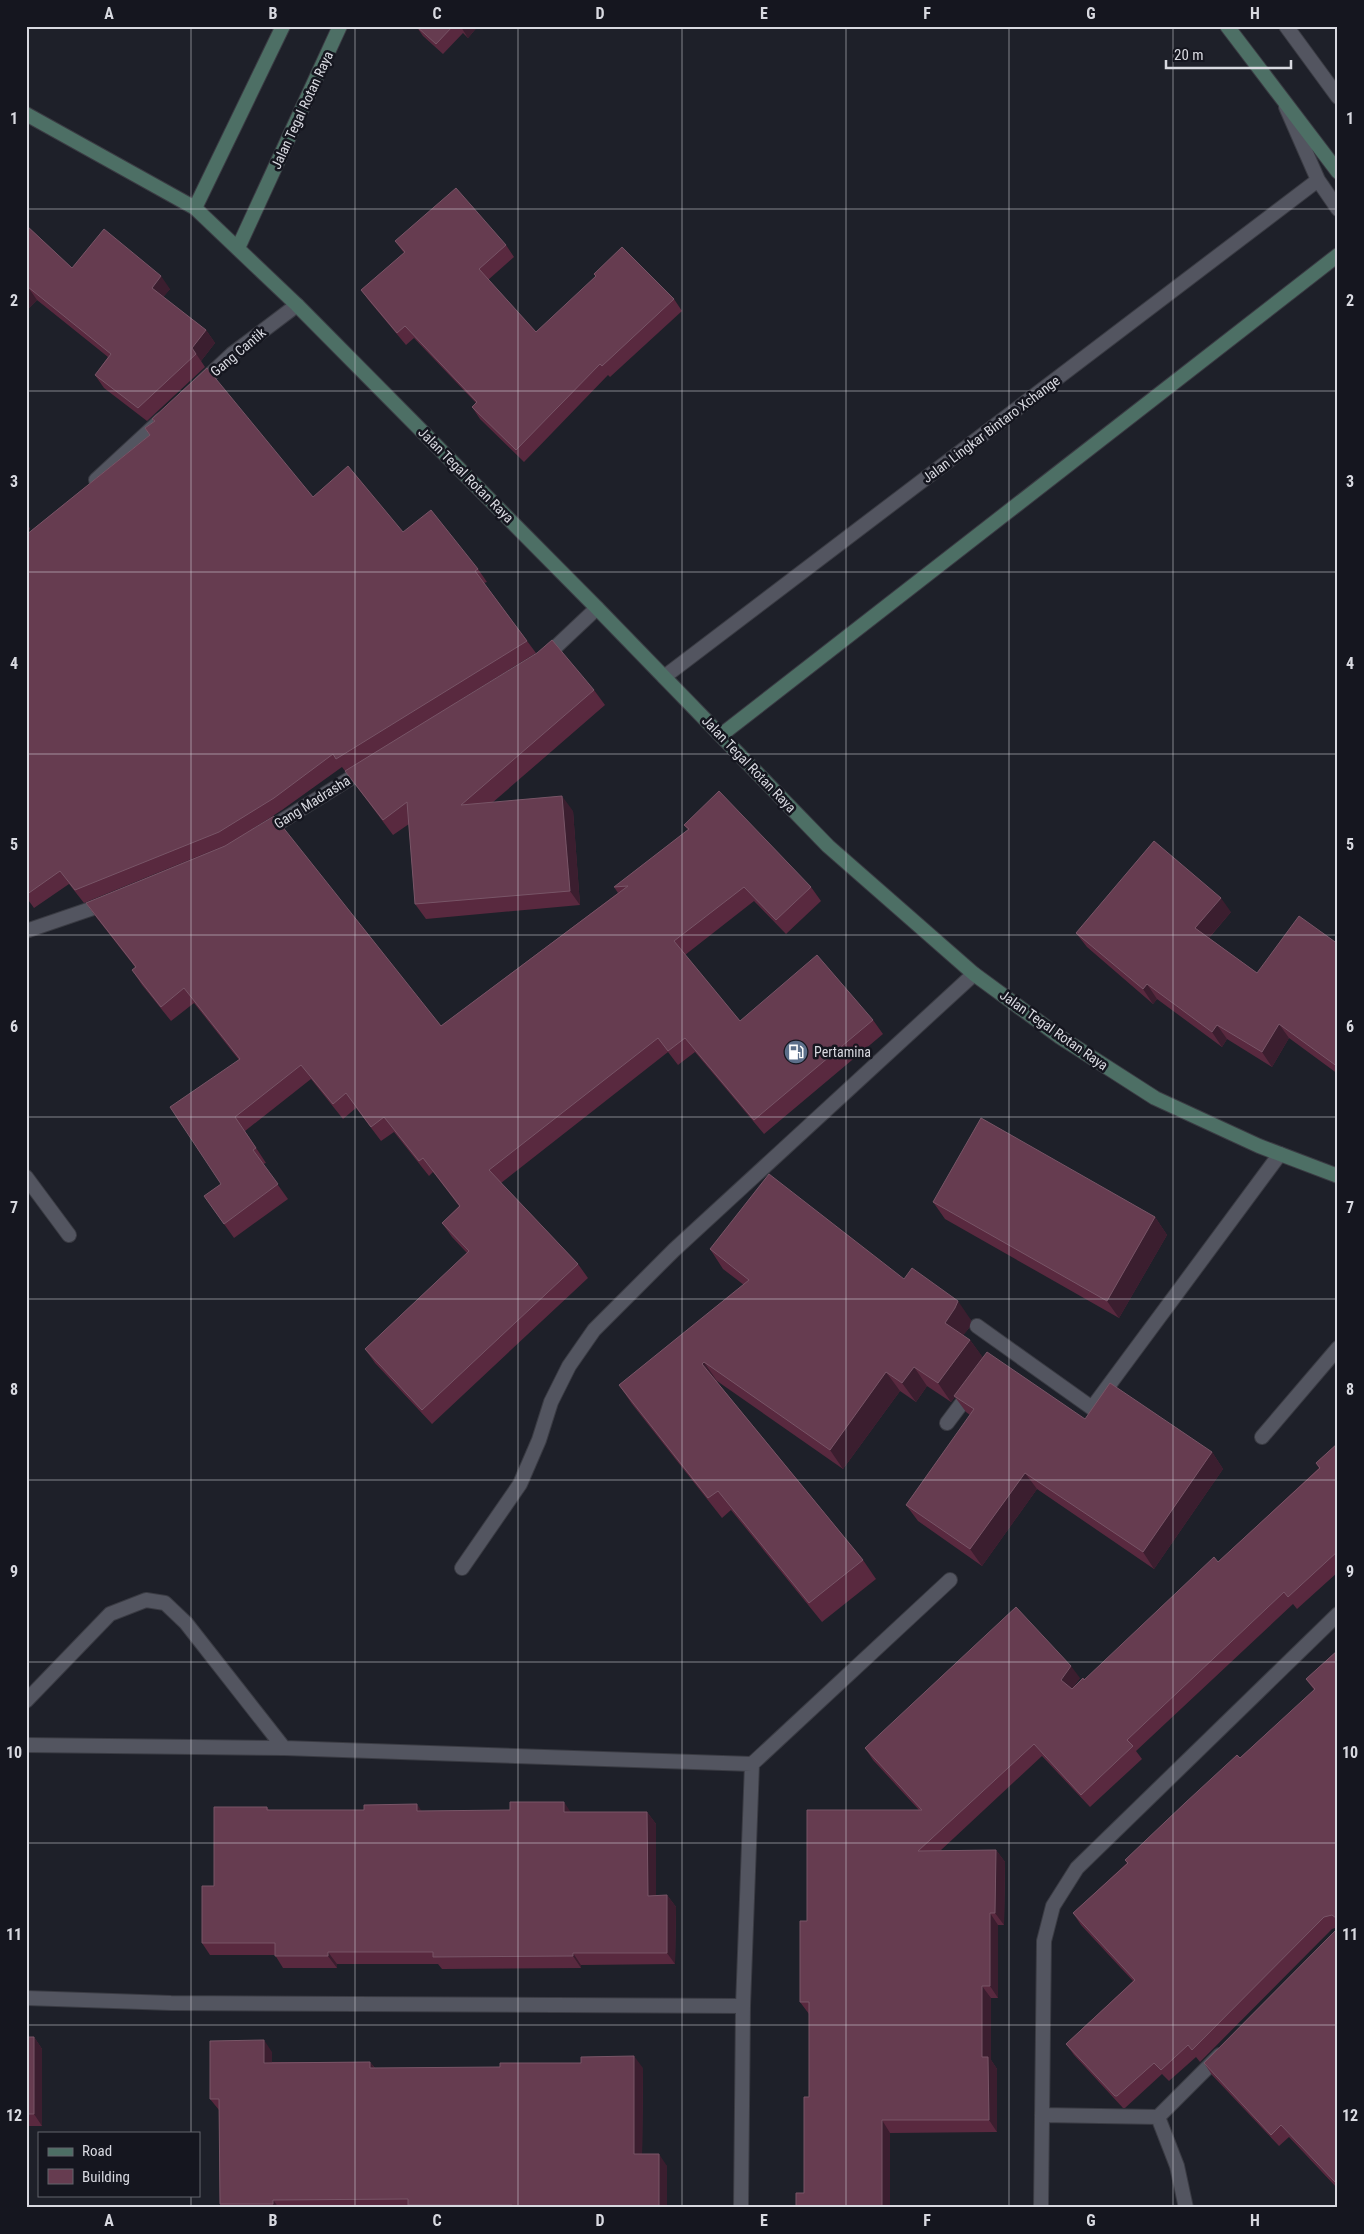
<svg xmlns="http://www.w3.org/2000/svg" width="1364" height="2234" font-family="'Roboto Condensed',sans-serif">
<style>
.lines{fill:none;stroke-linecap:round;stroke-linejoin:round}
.service-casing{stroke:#3a3b43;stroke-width:16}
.minor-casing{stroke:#3a3b43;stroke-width:16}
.secondary-casing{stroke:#3a3b43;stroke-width:16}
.service{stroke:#535560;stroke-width:14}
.minor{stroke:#535560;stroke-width:14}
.secondary{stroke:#4d6f65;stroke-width:14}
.wall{fill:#59293f}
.shaded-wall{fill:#3b1e2f}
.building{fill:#663c50;stroke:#785567}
.grid{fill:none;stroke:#d8d9e0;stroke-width:1;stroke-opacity:0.55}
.labels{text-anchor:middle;stroke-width:5;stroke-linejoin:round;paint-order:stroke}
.street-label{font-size:14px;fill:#d8d9e0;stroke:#15161f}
.poi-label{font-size:14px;fill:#d8d9e0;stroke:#15161f;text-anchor:start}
.neatline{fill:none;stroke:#d8d9e0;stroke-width:2}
.grid-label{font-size:16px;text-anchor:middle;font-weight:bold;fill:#d8d9e0}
</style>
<rect width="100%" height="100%" fill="#1e2029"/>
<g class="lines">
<g class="service-casing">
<path id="service" d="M 1286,26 L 1338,97
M 1286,107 L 1318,180 L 1338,209
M 664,677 L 1318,180
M 1262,1437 L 1338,1348
M 462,1568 L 520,1484 L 539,1440 L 551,1402 L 569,1366 L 594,1330 L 674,1250 L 974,974"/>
</g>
<g class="minor-casing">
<path id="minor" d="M 199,385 L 232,354 L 297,305
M 96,480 L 161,420
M 544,658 L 597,608
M 264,832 L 367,768
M 26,931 L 108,903
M 26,1177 L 69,1235
M 977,1326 L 1092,1408 L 1280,1154
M 947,1423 L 971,1391
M 26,1701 L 110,1614 L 146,1600 L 165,1603 L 186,1623 L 284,1748
M 26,1745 L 284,1748 L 752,1764 L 950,1580
M 26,1998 L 171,2003 L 743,2006
M 1042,2115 L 1158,2117 L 1220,2055
M 1158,2117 L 1177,2166 L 1186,2208
M 741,2208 L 743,2006 L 752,1764
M 1041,2208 L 1044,1941 L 1053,1906 L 1077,1868 L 1338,1614"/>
</g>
<g class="secondary-casing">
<path id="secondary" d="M 1227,26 L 1338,172
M 26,114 L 195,208 L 297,305 L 597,608 L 828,846 L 974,974 L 1060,1037 L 1155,1098 L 1259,1146 L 1338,1176
M 195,208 L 283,26
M 238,248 L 340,26
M 721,735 L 1338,255"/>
</g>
<use href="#service" class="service"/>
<use href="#minor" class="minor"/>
<use href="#secondary" class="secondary"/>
</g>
<path class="wall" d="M 416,26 L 478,26 L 468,38 L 463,33 L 443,54 L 423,36 Z
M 26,225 L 72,268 L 170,289 L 163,297 L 206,330 L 215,343 L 201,361 L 205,367 L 147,421 L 104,388 L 95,375 L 108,357 L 37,300 L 26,311 Z
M 395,241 L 506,245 L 514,257 L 488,280 L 536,332 L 674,299 L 682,311 L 610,377 L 608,375 L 524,462 L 480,419 L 472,407 L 476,403 L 414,338 L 406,345 L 370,302 L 361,290 L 404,253 Z
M 152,419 L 313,497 L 403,532 L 478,569 L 487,582 L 484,583 L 536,653 L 457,702 L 594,690 L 605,705 L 492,803 L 573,811 L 580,905 L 426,919 L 415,904 L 409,824 L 393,835 L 342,767 L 282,810 L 254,828 L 441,1026 L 618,893 L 614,887 L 688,830 L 684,825 L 811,887 L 821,901 L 786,934 L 754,901 L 685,955 L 740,1021 L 873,1020 L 883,1034 L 764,1134 L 695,1052 L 678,1065 L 668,1052 L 501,1183 L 578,1264 L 588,1278 L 432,1424 L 375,1363 L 365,1349 L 467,1253 L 452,1237 L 442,1223 L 459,1206 L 433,1172 L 429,1176 L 394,1132 L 381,1141 L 356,1108 L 343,1119 L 311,1079 L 245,1131 L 266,1163 L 263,1164 L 288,1199 L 234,1238 L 204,1196 L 221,1184 L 239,1060 L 194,1003 L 171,1021 L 142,985 L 132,970 L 135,967 L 96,917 L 86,903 L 228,844 L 84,903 L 69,884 L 34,908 L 26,897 L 26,535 L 150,435 L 145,428 L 154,422 Z
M 26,520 L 30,529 L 26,533 Z
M 1231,912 L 1209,938 L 1257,973 L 1338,944 L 1338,1074 L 1289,1038 L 1272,1067 L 1227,1039 L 1222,1047 L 1157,999 L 1153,1004 L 1087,947 L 1076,933 Z
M 933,1202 L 1155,1217 L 1167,1235 L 1119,1318 L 945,1219 Z
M 710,1249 L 904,1279 L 971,1320 L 969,1328 L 963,1335 L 970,1340 L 983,1358 L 1085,1419 L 1212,1452 L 1223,1469 L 1154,1569 L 1037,1489 L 982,1566 L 918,1521 L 906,1505 L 970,1415 L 966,1412 L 955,1397 L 951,1402 L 927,1386 L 916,1402 L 900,1391 L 843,1469 L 717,1381 L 717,1382 L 863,1560 L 876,1579 L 822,1622 L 731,1510 L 722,1518 L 632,1404 L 619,1385 L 744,1285 L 723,1269 Z
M 1338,1443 L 1338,1572 L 1297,1609 L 1293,1604 L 1136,1751 L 1142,1759 L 1090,1807 L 1042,1756 L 940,1851 L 996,1850 L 1005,1862 L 1004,1925 L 998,1925 L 998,1998 L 991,1998 L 991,2060 L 997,2069 L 997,2132 L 890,2133 L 804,2193 L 809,2097 L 809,2014 L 800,2002 L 807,1921 L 919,1810 L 873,1760 L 865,1748 L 1080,1678 L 1073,1687 L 1084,1680 L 1218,1562 L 1319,1468 L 1316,1463 Z
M 1338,1650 L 1338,2189 L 1289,2137 L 1279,2146 L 1212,2075 L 1204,2063 L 1336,1930 L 1338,1927 L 1332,1929 L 1200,2062 L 1196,2057 L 1169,2081 L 1162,2074 L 1125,2108 L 1123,2108 L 1074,2055 L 1066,2044 L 1133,1981 L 1081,1925 L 1073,1913 L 1127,1863 L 1125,1860 L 1240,1758 L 1314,1690 L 1306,1679 Z
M 267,1807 L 269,1810 L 421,1811 L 571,1812 L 647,1812 L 656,1824 L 656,1895 L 667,1895 L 676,1907 L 675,1964 L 581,1965 L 581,1968 L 442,1969 L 438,1964 L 337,1964 L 337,1968 L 283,1968 L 275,1955 L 210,1955 L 202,1943 Z
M 26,2037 L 34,2037 L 42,2049 L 42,2126 L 26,2126 Z
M 272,2052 L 272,2062 L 370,2062 L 375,2068 L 643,2068 L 642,2154 L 667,2166 L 667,2208 L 222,2208 L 220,2204 L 219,2110 L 210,2099 Z"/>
<path class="shaded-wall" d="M 462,26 L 478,26 L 468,38 L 461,27 Z
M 161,276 L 170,289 L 160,301 L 152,288 Z
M 28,287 L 37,300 L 26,311 L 26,289 Z
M 206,330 L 215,343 L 201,361 L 192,348 Z
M 562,796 L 573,811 L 580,905 L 570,891 Z
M 1221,898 L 1231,912 L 1205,942 L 1195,928 Z
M 1147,984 L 1157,999 L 1153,1004 L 1143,989 Z
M 1279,1024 L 1289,1038 L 1272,1067 L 1262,1052 Z
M 1217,1025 L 1227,1039 L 1222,1047 L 1212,1032 Z
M 1155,1217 L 1167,1235 L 1119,1318 L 1107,1301 Z
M 958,1301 L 971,1320 L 969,1328 L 958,1342 L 945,1323 Z
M 970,1340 L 984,1359 L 951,1402 L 938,1383 Z
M 704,1362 L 717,1381 L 716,1383 L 702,1364 Z
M 914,1367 L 927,1386 L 916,1402 L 902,1383 Z
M 886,1372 L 900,1391 L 843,1469 L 830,1450 Z
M 1212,1452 L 1223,1469 L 1154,1569 L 1143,1552 Z
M 1025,1473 L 1037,1489 L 982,1566 L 970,1549 Z
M 1071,1666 L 1080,1678 L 1070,1692 L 1061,1680 Z
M 564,1802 L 572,1814 L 564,1812 Z
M 417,1804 L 425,1816 L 417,1811 Z
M 647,1812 L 656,1824 L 656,1907 L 648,1896 Z
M 996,1850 L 1005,1862 L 1004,1925 L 995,1913 Z
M 667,1895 L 676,1907 L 675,1964 L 667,1953 Z
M 990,1913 L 998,1925 L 998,1998 L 990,1986 Z
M 328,1952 L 337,1964 L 337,1968 L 328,1956 Z
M 573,1953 L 581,1965 L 581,1968 L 573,1956 Z
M 982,1986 L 991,1998 L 991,2060 L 997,2069 L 997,2132 L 989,2120 L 982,2057 Z
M 34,2037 L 42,2049 L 42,2126 L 34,2114 Z
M 264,2040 L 272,2052 L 272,2074 L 264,2063 Z
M 634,2056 L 643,2068 L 642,2166 L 634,2154 Z
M 370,2062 L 379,2074 L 370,2068 Z
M 882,2120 L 890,2133 L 890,2208 L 882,2208 Z
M 659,2154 L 667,2166 L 667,2208 L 659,2208 Z
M 273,2200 L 279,2208 L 276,2208 L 273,2204 Z"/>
<path class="building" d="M 416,26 L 453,26 L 436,44 Z
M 456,188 L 506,245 L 479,269 L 536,332 L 596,276 L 594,274 L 622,247 L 674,299 L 602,366 L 600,364 L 516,450 L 472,407 L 477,402 L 405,326 L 397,333 L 361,290 L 405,252 L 395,241 Z
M 26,225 L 72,268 L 104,229 L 161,276 L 152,288 L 206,330 L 192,348 L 196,354 L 138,408 L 95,375 L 111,354 L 28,287 L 26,289 Z
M 207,368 L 313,497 L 348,466 L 403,532 L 431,510 L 478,569 L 475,571 L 527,641 L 336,759 L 333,754 L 274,798 L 219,832 L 75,890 L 60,871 L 26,895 L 26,535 L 150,435 L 145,428 L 155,421 L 152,419 Z
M 552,640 L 594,690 L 461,805 L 562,796 L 570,891 L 415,904 L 407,802 L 383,820 L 345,771 L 537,653 Z
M 719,791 L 811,887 L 776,920 L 744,887 L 674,941 L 740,1021 L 817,955 L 873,1020 L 754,1120 L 685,1038 L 668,1051 L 658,1038 L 489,1170 L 578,1264 L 422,1410 L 365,1349 L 469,1251 L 442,1223 L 460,1206 L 423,1158 L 419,1161 L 384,1117 L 371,1127 L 346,1093 L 333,1104 L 301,1065 L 235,1117 L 256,1148 L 253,1150 L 278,1184 L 224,1224 L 204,1196 L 221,1184 L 170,1107 L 240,1059 L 184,988 L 161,1007 L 132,970 L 136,967 L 86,903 L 225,846 L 274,816 L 441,1026 L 628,886 L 614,887 L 689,829 L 684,825 Z
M 1154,841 L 1221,898 L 1195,928 L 1257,973 L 1299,916 L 1338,944 L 1338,1067 L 1279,1024 L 1262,1052 L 1217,1025 L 1212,1032 L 1147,984 L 1143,989 L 1076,933 Z
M 981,1118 L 1155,1217 L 1107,1301 L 933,1202 Z
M 769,1174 L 904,1279 L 912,1268 L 958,1301 L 955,1308 L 945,1323 L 970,1340 L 938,1383 L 914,1367 L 902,1383 L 886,1372 L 830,1450 L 704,1362 L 702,1364 L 863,1560 L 809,1603 L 718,1491 L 708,1498 L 619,1385 L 749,1280 L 710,1249 Z
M 987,1352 L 1085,1419 L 1110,1383 L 1212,1452 L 1143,1552 L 1025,1473 L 970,1549 L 906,1505 L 974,1409 L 954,1396 Z
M 1338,1443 L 1338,1544 L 1337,1545 L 1338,1546 L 1338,1551 L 1288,1597 L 1284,1592 L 1127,1740 L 1133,1746 L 1081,1795 L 1034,1744 L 918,1851 L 996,1850 L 995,1913 L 990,1913 L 990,1986 L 982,1986 L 982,2057 L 988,2057 L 989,2120 L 882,2120 L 882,2208 L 796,2208 L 796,2193 L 804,2193 L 804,2097 L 809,2097 L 809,2002 L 800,2002 L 800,1921 L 807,1921 L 807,1810 L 922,1810 L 865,1748 L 1016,1607 L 1071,1666 L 1061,1680 L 1072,1689 L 1083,1678 L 1084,1680 L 1214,1557 L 1218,1562 L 1320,1468 L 1316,1463 Z
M 1338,1650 L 1338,1922 L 1336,1918 L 1332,1915 L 1324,1917 L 1192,2050 L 1188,2045 L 1161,2070 L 1154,2063 L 1117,2096 L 1115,2096 L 1066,2044 L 1135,1980 L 1073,1913 L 1128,1863 L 1125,1860 L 1185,1803 L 1237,1755 L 1240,1758 L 1315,1689 L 1306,1679 Z
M 510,1802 L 564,1802 L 564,1812 L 647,1812 L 648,1896 L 667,1895 L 667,1953 L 573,1953 L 573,1956 L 433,1957 L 433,1952 L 328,1952 L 328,1956 L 275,1956 L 275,1943 L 202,1943 L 202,1886 L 214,1886 L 214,1807 L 267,1807 L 267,1810 L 364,1810 L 364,1805 L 417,1804 L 417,1811 L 510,1810 Z
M 1338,1927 L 1338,2179 L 1335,2182 L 1281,2125 L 1271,2135 L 1204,2063 L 1336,1930 Z
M 26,2037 L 34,2037 L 34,2114 L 26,2114 Z
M 264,2040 L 264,2063 L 370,2062 L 370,2068 L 500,2067 L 500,2063 L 581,2063 L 581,2057 L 634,2056 L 634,2154 L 659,2154 L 659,2208 L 512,2208 L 512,2205 L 408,2205 L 408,2199 L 273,2200 L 273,2204 L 220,2204 L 219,2099 L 210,2099 L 210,2041 Z"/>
<path class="grid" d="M 191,26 L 191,2133M 355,26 L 355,2208M 518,26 L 518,2208M 682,26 L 682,2208M 846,26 L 846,2208M 1009,26 L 1009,2208M 1173,26 L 1173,2208M 26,209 L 1338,209M 26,391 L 1338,391M 26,572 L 1338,572M 26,754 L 1338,754M 26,935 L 1338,935M 26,1117 L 1338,1117M 26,1299 L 1338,1299M 26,1480 L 1338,1480M 26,1662 L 1338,1662M 26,1843 L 1338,1843M 26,2025 L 1338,2025M 191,2195 L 191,2208"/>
<defs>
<g id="fuel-disc" transform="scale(1.25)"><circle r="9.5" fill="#5c6f8a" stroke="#15161f"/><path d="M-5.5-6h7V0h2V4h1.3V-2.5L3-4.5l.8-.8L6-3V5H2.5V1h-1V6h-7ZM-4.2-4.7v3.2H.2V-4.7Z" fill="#fff"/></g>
</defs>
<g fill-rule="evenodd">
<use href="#fuel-disc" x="796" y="1052"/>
</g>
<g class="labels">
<g class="street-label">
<text transform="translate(302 110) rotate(-65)" y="5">Jalan Tegal Rotan Raya</text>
<text transform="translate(238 352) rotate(-40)" y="5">Gang Cantik</text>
<text transform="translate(991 429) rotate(-37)" y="5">Jalan Lingkar Bintaro Xchange</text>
<text transform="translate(466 475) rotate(45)" y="5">Jalan Tegal Rotan Raya</text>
<text transform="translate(749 764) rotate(46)" y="5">Jalan Tegal Rotan Raya</text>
<text transform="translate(312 802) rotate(-32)" y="5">Gang Madrasha</text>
<text transform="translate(1054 1030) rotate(35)" y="5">Jalan Tegal Rotan Raya</text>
</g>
<g class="poi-label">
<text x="814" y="1057">Pertamina</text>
</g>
</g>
<rect width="1364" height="2234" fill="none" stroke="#15161f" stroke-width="55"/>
<rect x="38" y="2132" width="162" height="65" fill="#15161f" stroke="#63646c"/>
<rect x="48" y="2148" width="25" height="8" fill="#4d6f65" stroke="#63646c"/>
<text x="82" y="2156" font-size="15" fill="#d8d9e0">Road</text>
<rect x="48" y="2169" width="25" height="15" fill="#663c50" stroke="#63646c"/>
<text x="82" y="2182" font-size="15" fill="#d8d9e0">Building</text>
<path d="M1166 60v8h125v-8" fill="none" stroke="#d8d9e0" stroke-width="2.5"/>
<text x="1174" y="60" font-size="15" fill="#d8d9e0" stroke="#15161f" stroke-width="4" paint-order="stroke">20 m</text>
<rect x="28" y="28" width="1308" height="2178" class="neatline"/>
<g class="grid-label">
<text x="109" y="19">A</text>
<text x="273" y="19">B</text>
<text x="437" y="19">C</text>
<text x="600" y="19">D</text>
<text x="764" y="19">E</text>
<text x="927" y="19">F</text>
<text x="1091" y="19">G</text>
<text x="1255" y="19">H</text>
<text x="14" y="124">1</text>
<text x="1350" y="124">1</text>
<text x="14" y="306">2</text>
<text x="1350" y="306">2</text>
<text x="14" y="487">3</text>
<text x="1350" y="487">3</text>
<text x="14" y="669">4</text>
<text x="1350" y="669">4</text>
<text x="14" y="850">5</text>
<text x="1350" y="850">5</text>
<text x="14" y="1032">6</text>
<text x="1350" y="1032">6</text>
<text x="14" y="1213">7</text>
<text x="1350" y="1213">7</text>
<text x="14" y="1395">8</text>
<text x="1350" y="1395">8</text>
<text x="14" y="1577">9</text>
<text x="1350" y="1577">9</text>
<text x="14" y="1758">10</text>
<text x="1350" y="1758">10</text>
<text x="14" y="1940">11</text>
<text x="1350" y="1940">11</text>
<text x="14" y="2121">12</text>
<text x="1350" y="2121">12</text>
<text x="109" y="2226">A</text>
<text x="273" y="2226">B</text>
<text x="437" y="2226">C</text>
<text x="600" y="2226">D</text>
<text x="764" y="2226">E</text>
<text x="927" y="2226">F</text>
<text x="1091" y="2226">G</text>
<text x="1255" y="2226">H</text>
</g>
</svg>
